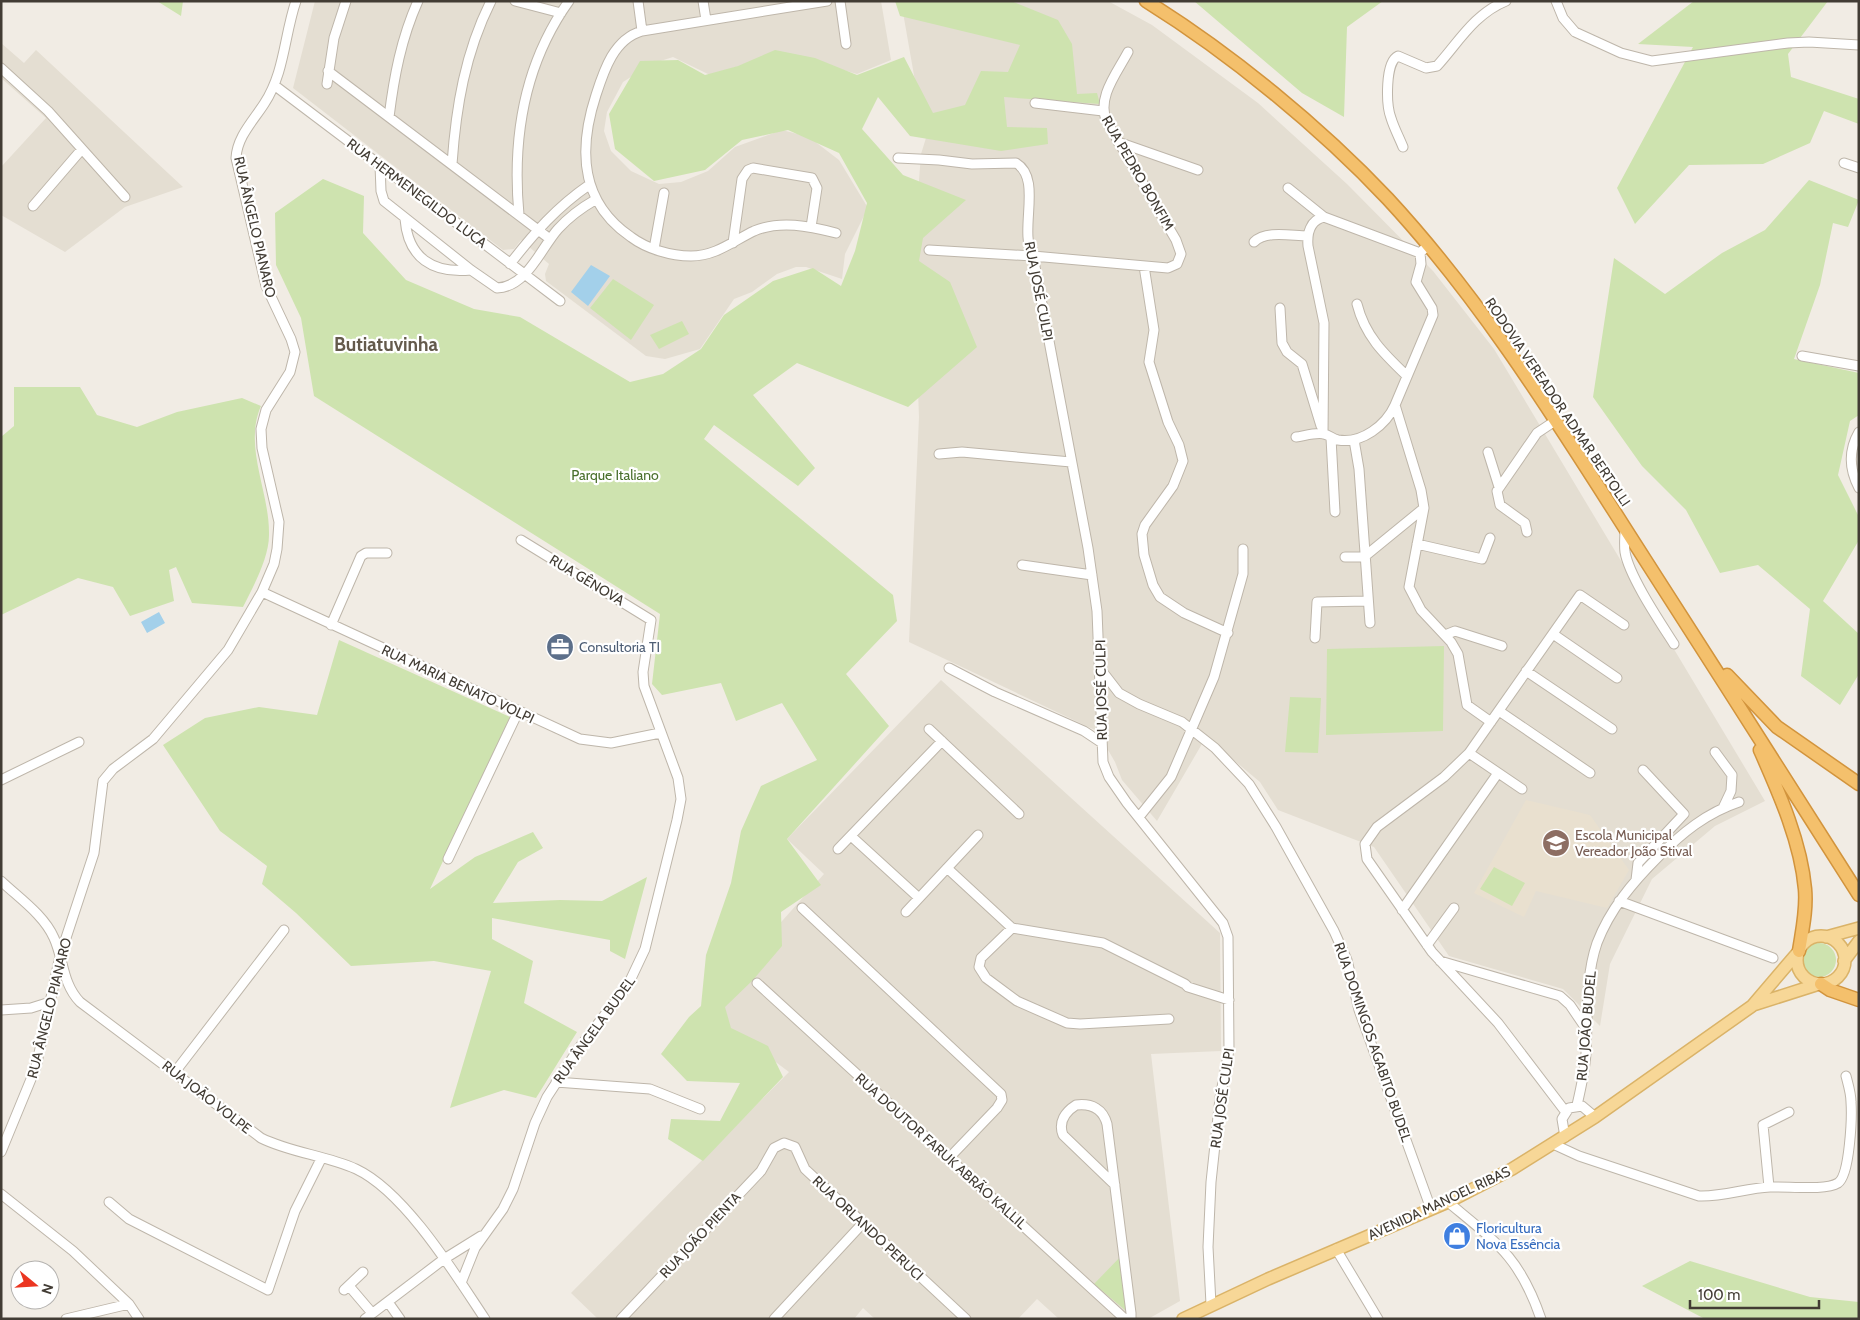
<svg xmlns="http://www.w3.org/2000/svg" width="1860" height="1320" font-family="Cabin,sans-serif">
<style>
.residential{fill:#e4ded2}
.education{fill:#e9e0cf}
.green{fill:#cee3af}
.water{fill:#a3d0ea}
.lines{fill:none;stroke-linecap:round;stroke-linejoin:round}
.minor-casing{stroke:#beb6aa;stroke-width:11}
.major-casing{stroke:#dab368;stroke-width:14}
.highway-casing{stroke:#d2943d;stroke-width:15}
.minor{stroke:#fff;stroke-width:9}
.major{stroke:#f7d797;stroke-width:11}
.highway{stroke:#f4c06c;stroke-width:12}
.labels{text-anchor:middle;stroke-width:4.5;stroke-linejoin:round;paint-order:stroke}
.street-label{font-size:14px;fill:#423c34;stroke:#fff}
.park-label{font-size:14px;fill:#496f2c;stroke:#fff}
.service-label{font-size:14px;fill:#4e5e75;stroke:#fff;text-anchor:start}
.education-label{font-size:14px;fill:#785e54;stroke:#fff;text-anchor:start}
.shop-label{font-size:14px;fill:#366cbe;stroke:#fff;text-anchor:start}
.district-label{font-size:19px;font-weight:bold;fill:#645a4c;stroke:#fff}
</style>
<rect width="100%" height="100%" fill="#f1ece4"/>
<path class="residential" d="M 315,1 L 881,1 L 891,60 L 857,74 L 789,54 L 768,57 L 710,75 L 673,57 L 651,64 L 623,82 L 607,112 L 604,131 L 611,151 L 631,171 L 659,184 L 681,182 L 708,171 L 735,147 L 782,130 L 809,137 L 839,160 L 868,208 L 845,254 L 842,279 L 806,267 L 796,267 L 777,274 L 752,292 L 734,299 L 700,349 L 665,359 L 646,356 L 546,281 L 545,274 L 549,264 L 521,240 L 514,249 L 503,250 L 293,88 Z
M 901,1 L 1108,1 L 1152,25 L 1258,103 L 1347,184 L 1433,271 L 1494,349 L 1765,801 L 1715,826 L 1652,879 L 1610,964 L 1600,1026 L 1563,989 L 1449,956 L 1374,847 L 1278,810 L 1260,782 L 1206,737 L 1157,821 L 1122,780 L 1115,762 L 1097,731 L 909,642 L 919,417 L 913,260 L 921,154 L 930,125 L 919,104 Z
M 1,43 L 24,63 L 36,50 L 183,187 L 125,207 L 65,252 L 1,215 L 1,167 L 46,118 L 1,78 Z
M 941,680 L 1220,933 L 1221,1051 L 1151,1054 L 1180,1301 L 1148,1319 L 1059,1319 L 1037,1299 L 1018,1319 L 875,1319 L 863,1308 L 854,1319 L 598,1319 L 571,1293 L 789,1072 L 716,1017 L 758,948 L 824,874 L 787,839 Z"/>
<path class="education" d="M 1526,800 L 1590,815 L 1629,870 L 1607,908 L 1536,891 L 1524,917 L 1474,893 Z"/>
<path class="green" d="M 157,1 L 183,1 L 181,16 Z
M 895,1 L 1011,1 L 1058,20 L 1072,44 L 1077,94 L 1097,93 L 1100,104 L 1004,97 L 1007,127 L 1047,128 L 1048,144 L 1001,151 L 910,136 L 878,97 L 862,129 L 903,175 L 966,200 L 923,238 L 919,261 L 950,282 L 977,347 L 908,407 L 797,363 L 753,395 L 815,468 L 798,486 L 714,425 L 704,439 L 893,595 L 897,621 L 846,674 L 889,726 L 787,839 L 821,885 L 781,912 L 782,946 L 753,980 L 725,1007 L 731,1028 L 768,1046 L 783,1077 L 703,1161 L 668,1139 L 671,1119 L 720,1121 L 740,1083 L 687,1081 L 661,1054 L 689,1017 L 701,1006 L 706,955 L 731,883 L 741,831 L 761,786 L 817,760 L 782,703 L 736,721 L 721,683 L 662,695 L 652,684 L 660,614 L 314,396 L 301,318 L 276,265 L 275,213 L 323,179 L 364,196 L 363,233 L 406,280 L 474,309 L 520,317 L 630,382 L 663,374 L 701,349 L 724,315 L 773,281 L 813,268 L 841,286 L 855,251 L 867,203 L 839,153 L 788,130 L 742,140 L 705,170 L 654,181 L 615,149 L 609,114 L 640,61 L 678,60 L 705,75 L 738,66 L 775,50 L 815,58 L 857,75 L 904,57 L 933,113 L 965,105 L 981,71 L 1008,72 L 1020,45 L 900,16 Z
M 1194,1 L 1383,1 L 1347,27 L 1344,117 L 1302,93 Z
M 1694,1 L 1828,1 L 1788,54 L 1791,77 L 1859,99 L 1859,124 L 1824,111 L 1810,143 L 1763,164 L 1689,165 L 1635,224 L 1617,188 L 1693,47 L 1638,44 Z
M 1809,180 L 1859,200 L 1848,227 L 1833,223 L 1820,285 L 1794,359 L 1859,373 L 1859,415 L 1850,421 L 1838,475 L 1859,517 L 1859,540 L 1823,601 L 1859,634 L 1859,674 L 1840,705 L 1801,676 L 1810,609 L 1758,565 L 1720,573 L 1686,510 L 1642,466 L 1593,397 L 1614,258 L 1665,294 L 1722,253 L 1765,230 Z
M 613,279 L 654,305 L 631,340 L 590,308 Z
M 682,321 L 689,334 L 659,349 L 650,335 Z
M 14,387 L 80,387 L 97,415 L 137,427 L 177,412 L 242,398 L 261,406 C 243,447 270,492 269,535 C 269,558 253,587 243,607 L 192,603 L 176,567 L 169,570 L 174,601 L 130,616 L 113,587 L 78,578 L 1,615 L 1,437 L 14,426 Z
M 339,640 L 510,717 L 430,889 L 475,857 L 533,832 L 543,848 L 518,862 L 493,903 L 560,900 L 602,901 L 647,877 L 625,959 L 610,951 L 610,940 L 492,918 L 492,939 L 533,961 L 524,1003 L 577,1032 L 536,1098 L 504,1090 L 450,1108 L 491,971 L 434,961 L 351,966 L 296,913 L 262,884 L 267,866 L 220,831 L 163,745 L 205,718 L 259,707 L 317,715 Z
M 1444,646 L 1443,731 L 1326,735 L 1327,649 Z
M 1290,697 L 1321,698 L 1318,753 L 1285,752 Z
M 1494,867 L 1525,883 L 1512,906 L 1480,889 Z
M1802 960a17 17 0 1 1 34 0a17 17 0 1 1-34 0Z
M 1123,1254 L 1127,1310 L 1125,1310 L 1094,1284 Z
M 1690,1261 L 1810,1297 L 1859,1302 L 1859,1319 L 1705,1319 L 1642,1286 Z"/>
<path class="water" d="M 591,265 L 610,276 L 588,306 L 571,292 Z
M 159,612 L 165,623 L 147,633 L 141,622 Z"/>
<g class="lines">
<g class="minor-casing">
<path id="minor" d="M 515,1 L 561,13
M 638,1 L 642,31
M 703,1 L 706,20
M 827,1 L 642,31 C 614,39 604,70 596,95 C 578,150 580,202 631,237 C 647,249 671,256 691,256 C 716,256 733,241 754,231 C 780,220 809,226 836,233
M 840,1 L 846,44
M 1556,1 L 1563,18 L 1575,32 L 1621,53 L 1652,61 L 1788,43 L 1809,42 L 1859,45
M 1,68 L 48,111 L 125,197
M 328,71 L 550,239
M 327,84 L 334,38 L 346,1
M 274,85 L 560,301
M 1035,103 L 1103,111
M 389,117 C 394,77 401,39 418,1
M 1118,142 L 1198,170
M 1403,147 C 1399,137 1394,128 1391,118 C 1386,105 1385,62 1398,56 L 1426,68 L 1437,66 C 1458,43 1474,14 1506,1
M 898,158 L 939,160 L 972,164 L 1016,163 C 1043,179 1018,231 1033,256 L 1088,548 L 1097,611 L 1103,762 L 1109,777 L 1127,803 L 1223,923 L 1228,937 L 1229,1050 L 1220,1098 L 1211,1182 L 1208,1247 L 1211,1304
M 1844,163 L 1859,168
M 452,164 C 456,107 465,53 491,1
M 380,165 L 381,191 L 384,201 L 471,270 L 497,288 C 527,287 541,248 558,229 C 569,217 581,208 595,200
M 1288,188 L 1324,217
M 33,206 L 82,149
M 519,215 C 512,139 524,64 569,1
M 405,219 C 408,258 433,274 471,270
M 1254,242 C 1266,230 1292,236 1307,236
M 733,243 L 742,179 L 748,170 L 753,168 L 812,178 L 817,188 L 811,227
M 1427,246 L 1420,253 L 1421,264 L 1416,282 L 1432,308 L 1433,315 L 1395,405 L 1421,490 L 1424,508 L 1409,587 L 1421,610 L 1451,642 L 1458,654 L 1467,705 L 1491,722
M 654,249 L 664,193
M 929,250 L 1033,256 L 1168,268 L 1177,264 L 1181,254 L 1176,240 L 1107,122 C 1096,98 1117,73 1128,52
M 510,264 C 534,233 557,207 589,185
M 1144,266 L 1154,330 L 1149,362 L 1168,422 L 1179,445 L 1183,461 L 1173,486 L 1145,525 L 1142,534 L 1144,555 L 1153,585 L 1160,597 L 1184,613 L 1228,633
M 1357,304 C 1365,336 1384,354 1407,376
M 1280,308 L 1282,343 L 1287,352 L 1302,364 L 1321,426
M 1802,356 L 1859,366
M 1859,432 C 1848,451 1849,469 1859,488
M 1323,434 L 1324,323 L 1308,246 C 1307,234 1310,220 1324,217 L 1420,253
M 1296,437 C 1304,436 1316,432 1324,434 C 1329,435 1333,439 1338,440 C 1362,444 1386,425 1395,405
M 1331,438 L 1335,512
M 1354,440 L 1359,469 L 1370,623
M 1488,452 L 1499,487
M 939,454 L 962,452 L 1071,462
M 1625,528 C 1625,536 1624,544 1625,552 C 1629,576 1660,622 1674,644
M 1527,532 L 1525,523 L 1500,505 L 1497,491 L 1537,433 L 1555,421
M 1417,544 L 1482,559 L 1490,538
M 1345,557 L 1364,557 L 1424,508
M 1022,565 L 1092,575
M 262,592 L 580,739 L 611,743 L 660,733
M 331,625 L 361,556 L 366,553 L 387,553
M 1553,634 L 1617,678
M 1445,635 L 1455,631 L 1502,646
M 1315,638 L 1317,602 L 1367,601
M 949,668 L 995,692 L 1084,731 L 1102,743
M 1102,671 L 1119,693 L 1139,704 L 1182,722 L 1215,748 L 1249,784 L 1276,827 L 1334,931 L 1347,960 L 1359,1010 L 1431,1209
M 1526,671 L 1612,729
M 1499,711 L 1590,773
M 929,729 L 1019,814
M 1715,752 L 1732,775 L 1731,791 L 1723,808
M 1469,753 L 1522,789
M 1,780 L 79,742
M 1139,817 L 1171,777 L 1214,677 L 1243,574 L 1243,549
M 851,836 L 919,898
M 838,849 L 942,741
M 448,859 L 518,712
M 947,868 L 1012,928 L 1103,943 L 1185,984 L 1188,987 L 1229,1000
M 1636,880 L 1638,863 L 1684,814 L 1643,770
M 1,881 C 19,898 44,915 54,938 C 64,960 62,983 80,1002 L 261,1138 C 291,1153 325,1155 356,1169 C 405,1192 455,1274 485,1319
M 1619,901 L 1773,958
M 802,908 L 1001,1094 L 1002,1100 L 997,1108 L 949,1158
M 1402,910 L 1498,773
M 906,912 L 978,835
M 1012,928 L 981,958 L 979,967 L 986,978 L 1017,1001 L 1067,1023 L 1080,1024 L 1169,1019
M 1427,945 L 1454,908
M 1440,961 L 1560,996 L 1570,1005 L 1587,1030
M 757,983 L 1125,1319
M 1,1010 L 31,1008 L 50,1002
M 175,1072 L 284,930
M 556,1082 L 650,1089 L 700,1109
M 1577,1105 C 1581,1088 1585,1070 1586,1053 C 1588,1016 1585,978 1597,943 C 1610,909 1633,882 1658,857 C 1682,833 1706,813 1739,802
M 1565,1111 L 1498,1023 L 1432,952 L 1367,859 L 1365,844 L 1377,827 L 1444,777 L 1469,753 L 1580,595 L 1624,625
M 1565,1137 L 1562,1119 L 1569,1108 L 1582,1106 L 1595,1117
M 1553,1144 L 1579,1156 L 1699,1196 C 1723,1197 1746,1188 1770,1187 C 1787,1186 1825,1191 1838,1183 C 1850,1175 1852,1116 1851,1102 C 1851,1093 1848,1084 1846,1076
M 1,1152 L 36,1067 L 60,956 L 94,853 L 103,781 L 113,769 L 153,739 L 228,650 L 262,592 L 274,564 L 277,549 L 279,522 L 262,448 L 261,429 L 266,410 L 290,372 L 295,352 L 291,339 L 266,286 L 236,158 C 237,137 253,121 264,104 C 285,72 284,36 296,1
M 1115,1185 L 1063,1135 C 1058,1122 1065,1112 1076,1105 C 1092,1103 1103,1109 1107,1124 L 1131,1313 L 1131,1319
M 1769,1187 L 1763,1125 L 1789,1112
M 1,1194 L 73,1251 L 129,1304 L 139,1319
M 109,1202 L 129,1219 L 268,1290 L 295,1211 L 321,1159
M 1448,1202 C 1496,1242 1520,1257 1541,1319
M 1336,1249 L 1378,1319
M 461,1283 L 475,1248 L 503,1209 L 513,1189 L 535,1123 L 547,1097 L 579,1048 L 628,985 L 645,949 L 677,820 L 681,799 L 678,778 L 644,686 L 643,672 L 651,620 L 521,540
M 349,1286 L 372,1313
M 344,1290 L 363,1272
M 388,1302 L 400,1319
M 66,1319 L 129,1304
M 365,1319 L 444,1259 L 481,1236
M 621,1319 L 761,1171 L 774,1148 L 784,1143 L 795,1147 L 805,1169 L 966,1319
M 774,1319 L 863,1223"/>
</g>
<g class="major-casing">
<path id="major" d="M1797 960a24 24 0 1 1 48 0a24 24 0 1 1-48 0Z
M 1826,937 L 1859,928
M 1844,961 L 1859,941
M 1753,1005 L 1819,984
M 1183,1319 L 1268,1279 L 1448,1202 L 1512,1169 L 1595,1117 L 1752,1006 L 1799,951"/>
</g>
<g class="highway-casing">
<path id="highway" d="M 1146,1 C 1231,54 1320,127 1388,199 C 1488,307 1565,435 1644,558 C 1716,670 1788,783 1859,895
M 1727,675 L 1777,727 L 1859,784
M 1760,750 C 1779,793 1801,842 1805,889 C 1807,910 1802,931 1799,951
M 1821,984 L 1830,990 L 1859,1000"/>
</g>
<use href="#minor" class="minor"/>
<use href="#major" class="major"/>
<use href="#highway" class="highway"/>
</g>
<defs>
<g id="office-disc" transform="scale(1.4375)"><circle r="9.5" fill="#5c6f8a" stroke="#fff"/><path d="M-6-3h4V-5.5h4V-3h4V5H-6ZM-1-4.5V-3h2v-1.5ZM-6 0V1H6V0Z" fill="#fff"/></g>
<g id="school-disc" transform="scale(1.4375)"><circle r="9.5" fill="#8d6e63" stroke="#fff"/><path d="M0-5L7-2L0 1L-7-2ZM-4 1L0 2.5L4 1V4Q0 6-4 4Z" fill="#fff"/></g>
<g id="shop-disc" transform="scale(1.4375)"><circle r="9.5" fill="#3f7fe0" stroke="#fff"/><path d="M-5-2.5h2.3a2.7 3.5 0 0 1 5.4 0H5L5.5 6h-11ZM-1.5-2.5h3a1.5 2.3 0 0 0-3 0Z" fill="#fff"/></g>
</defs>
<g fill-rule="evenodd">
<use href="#office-disc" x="560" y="647"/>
<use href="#school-disc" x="1556" y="843"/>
<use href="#shop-disc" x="1457" y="1236"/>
</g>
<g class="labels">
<g class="street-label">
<text transform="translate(1138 173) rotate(60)" y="5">RUA PEDRO BONFIM</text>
<text transform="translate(417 193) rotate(37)" y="5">RUA HERMENEGILDO LUCA</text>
<text transform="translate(255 227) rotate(77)" y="5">RUA ÂNGELO PIANARO</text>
<text transform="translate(1039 291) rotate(79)" y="5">RUA JOSÉ CULPI</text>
<text transform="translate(1558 402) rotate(56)" y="5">RODOVIA VEREADOR ADMAR BERTOLLI</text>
<text transform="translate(587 580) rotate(31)" y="5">RUA GÊNOVA</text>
<text transform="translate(458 684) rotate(25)" y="5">RUA MARIA BENATO VOLPI</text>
<text transform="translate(1101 690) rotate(-91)" y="5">RUA JOSÉ CULPI</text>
<text transform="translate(49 1008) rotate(-76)" y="5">RUA ÂNGELO PIANARO</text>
<text transform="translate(1586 1026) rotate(-85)" y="5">RUA JOÃO BUDEL</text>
<text transform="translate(594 1030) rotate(-54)" y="5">RUA ÂNGELA BUDEL</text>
<text transform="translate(1373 1042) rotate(71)" y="5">RUA DOMINGOS AGABITO BUDEL</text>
<text transform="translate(207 1097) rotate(38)" y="5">RUA JOÃO VOLPE</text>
<text transform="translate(1222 1098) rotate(-82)" y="5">RUA JOSÉ CULPI</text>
<text transform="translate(941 1151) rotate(42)" y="5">RUA DOUTOR FARUK ABRÃO KALLIL</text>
<text transform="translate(1439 1203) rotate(-25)" y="5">AVENIDA MANOEL RIBAS</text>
<text transform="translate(868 1228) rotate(43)" y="5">RUA ORLANDO PERUCI</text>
<text transform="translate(700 1235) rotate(-47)" y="5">RUA JOÃO PIENTA</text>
</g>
<g class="park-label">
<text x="615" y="480">Parque Italiano</text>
</g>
<g class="service-label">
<text x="579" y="652">Consultoria TI</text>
</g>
<g class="education-label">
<text x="1575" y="840">Escola Municipal<tspan x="1575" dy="16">Vereador João Stival</tspan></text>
</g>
<g class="shop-label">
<text x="1476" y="1233">Floricultura<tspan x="1476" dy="16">Nova Essência</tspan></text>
</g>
<g class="district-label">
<text x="386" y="351">Butiatuvinha</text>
</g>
</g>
<rect width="1860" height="1320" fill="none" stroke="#423c34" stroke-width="5"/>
<g transform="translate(35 1285) rotate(108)"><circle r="24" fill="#ffffff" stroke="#b3b1ae"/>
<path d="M0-4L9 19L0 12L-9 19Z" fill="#eb3621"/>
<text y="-8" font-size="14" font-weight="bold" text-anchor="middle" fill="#423c34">N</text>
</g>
<path d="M1690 1300v8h129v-8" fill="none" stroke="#423c34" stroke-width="2.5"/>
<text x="1698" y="1300" font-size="15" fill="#423c34" stroke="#ffffff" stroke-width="4" paint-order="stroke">100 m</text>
</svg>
